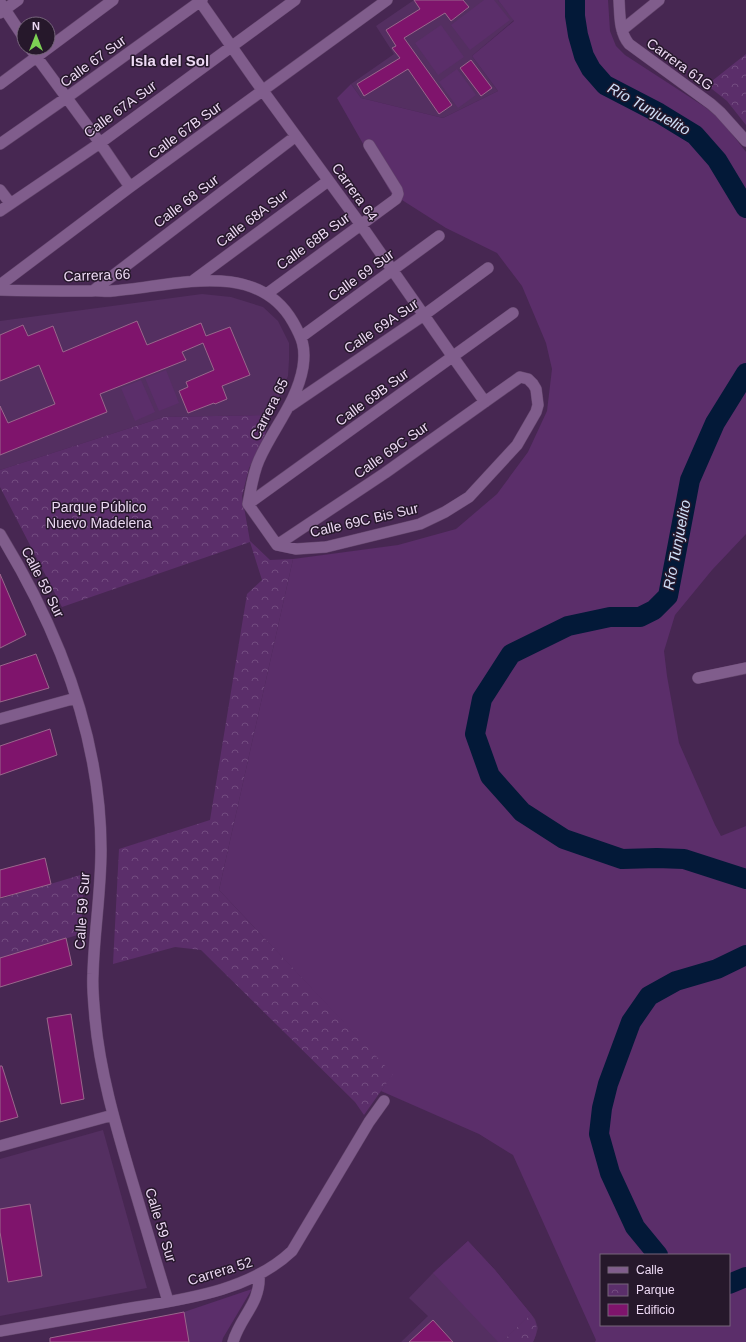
<svg xmlns="http://www.w3.org/2000/svg" width="746" height="1342" font-family="Helvetica,sans-serif">
<style>
.built{fill:#542f61}
.grass{fill:#5b2e6a;fill-rule:evenodd}
.park{fill:url(#park-crowns)}
.lines{fill:none;stroke-linecap:round;stroke-linejoin:round}
.river{stroke:#031938;stroke-width:20}
.building{fill:#7f146c;stroke:#9a678c}
.minor-casing{stroke:#63466c;stroke-width:12}
.minor{stroke:#805d8c;stroke-width:11}
.labels{text-anchor:middle;stroke-width:3;stroke-linejoin:round;paint-order:stroke}
.street-label{font-size:14px;fill:#edd9f4;stroke:#26182b}
.park-label{font-size:14px;fill:#ead8f1;stroke:#26182b}
.neighbourhood-label{font-size:15px;font-weight:bold;fill:#edd9f4;stroke:#26182b}
.water-label{font-size:15px;font-style:italic;fill:#cfe0f9;stroke:#26182b}
</style>
<defs>
<pattern id="park-crowns" width="20" height="18" patternUnits="userSpaceOnUse"><rect width="20" height="18" fill="#5b2e6a"/><path d="M2 6a3 3 0 1 1 6 0M12 15a3 3 0 1 1 6 0" fill="none" stroke="#734c80"/></pattern>
</defs>
<rect width="100%" height="100%" fill="#472752"/>
<path class="built" d="M 414,0 L 498,0 L 514,20 L 472,56 L 498,91 L 443,118 L 361,98 L 351,84 L 394,54 L 376,26 Z
M 202,294 L 231,297 L 263,307 L 278,321 L 289,343 L 289,360 L 288,376 L 271,415 L 164,417 L 0,470 L 0,321 Z
M 103,1130 L 147,1288 L 0,1316 L 0,1159 Z
M 468,1241 L 495,1270 L 535,1319 L 538,1328 L 536,1335 L 533,1342 L 401,1342 L 428,1316 L 409,1298 L 433,1273 Z"/>
<path class="grass" d="M 484,0 L 494,0 L 510,20 L 470,50 L 451,25 Z
M 498,0 L 608,0 L 610,31 L 616,46 L 625,55 L 705,107 L 722,121 L 746,152 L 746,534 L 712,570 L 675,615 L 664,651 L 667,676 L 679,743 L 715,825 L 721,836 L 746,826 L 746,1342 L 595,1342 L 596,1340 L 513,1155 L 479,1134 L 381,1091 L 392,1074 L 219,890 L 293,559 L 398,545 L 456,529 L 497,494 L 528,452 L 547,411 L 552,369 L 546,343 L 522,286 L 497,253 L 446,228 L 391,193 L 337,98 L 351,84 L 361,98 L 443,118 L 498,91 L 472,56 L 514,21 ZM 601,1255 L 729,1255 L 729,1325 L 601,1325 Z
M 441,25 L 464,57 L 438,75 L 415,43 Z
M 457,69 L 476,95 L 458,108 L 439,82 Z
M 166,370 L 179,403 L 159,411 L 145,378 Z
M 141,380 L 155,412 L 135,421 L 121,388 Z
M 468,1241 L 495,1270 L 531,1314 L 502,1342 L 498,1342 L 433,1273 Z
M 252,1289 L 223,1338 L 222,1342 L 189,1342 L 184,1312 Z"/>
<path class="park" d="M 746,54 L 746,125 L 727,101 L 707,85 Z
M 271,415 L 263,441 L 249,468 L 242,496 L 250,541 L 270,560 L 293,559 L 219,890 L 393,1074 L 364,1115 L 355,1102 L 201,950 L 175,947 L 113,964 L 119,849 L 210,820 L 247,594 L 262,580 L 250,542 L 62,607 L 0,487 L 0,470 L 164,417 Z
M 84,874 L 81,934 L 0,958 L 0,899 Z
M 531,1314 C 538,1324 538,1331 533,1342 L 502,1342 Z"/>
<g class="lines">
<path class="river" d="M 575,0 L 575,16 L 578,35 L 584,56 L 591,69 L 605,85 L 659,113 L 695,135 L 717,160 L 746,208
M 746,373 L 715,423 L 690,480 L 668,596 L 654,610 L 640,617 L 610,617 L 568,626 L 511,654 L 482,699 L 475,734 L 490,776 L 522,812 L 564,839 L 622,859 L 657,858 L 684,859 L 746,879
M 658,1255 L 635,1227 L 610,1173 L 599,1134 L 602,1108 L 608,1084 L 631,1022 L 649,996 L 676,981 L 717,969 L 746,955
M 729,1284 L 746,1277"/>
</g>
<path class="building" d="M 414,0 L 463,0 L 469,7 L 451,21 L 445,13 L 404,38 L 452,105 L 439,114 L 408,69 L 364,96 L 357,84 L 400,58 L 392,48 L 396,46 L 386,30 L 420,9 Z
M 471,60 L 492,88 L 481,96 L 460,68 Z
M 137,321 L 147,345 L 201,323 L 206,336 L 230,327 L 250,375 L 222,386 L 227,399 L 215,404 L 214,403 L 188,413 L 179,391 L 188,387 L 186,382 L 214,370 L 203,343 L 182,352 L 186,360 L 100,394 L 107,412 L 0,455 L 0,406 L 8,423 L 55,404 L 39,365 L 0,381 L 0,335 L 23,325 L 28,336 L 53,326 L 63,352 Z
M 0,574 L 26,635 L 0,648 Z
M 36,654 L 49,688 L 0,702 L 0,666 Z
M 50,729 L 57,755 L 0,775 L 0,746 Z
M 45,858 L 51,884 L 0,898 L 0,870 Z
M 66,938 L 72,965 L 0,987 L 0,958 Z
M 71,1014 L 84,1099 L 61,1104 L 47,1018 Z
M 0,1066 L 2,1066 L 18,1117 L 0,1122 Z
M 30,1204 L 42,1276 L 8,1282 L 0,1232 L 0,1209 Z
M 184,1312 L 189,1342 L 50,1342 L 50,1338 Z
M 433,1320 L 453,1342 L 409,1342 Z"/>
<g class="lines">
<g class="minor-casing">
<path id="minor" d="M 199,0 L 255,80 L 361,225 L 453,357 L 485,402
M 619,0 C 620,15 619,32 629,44 L 711,104 L 720,112 L 746,141
M 0,2 L 24,38
M 0,13 L 18,0
M 622,30 L 659,0
M 30,48 L 100,143 L 130,187
M 0,84 L 113,0
M 0,144 L 66,98 L 202,0
M 0,190 L 10,203
M 0,211 L 100,143 L 295,0
M 194,280 L 328,181
M 0,285 L 130,187 L 387,0
M 0,290 C 30,291 60,291 91,291 C 98,290 105,292 112,291 C 171,287 256,257 293,322 C 302,338 306,347 303,367 C 297,402 273,428 259,460 C 253,473 251,489 248,504
M 94,290 L 296,136
M 268,293 L 396,199 L 398,194 L 397,190 L 369,145
M 301,337 L 439,236
M 290,406 L 424,315 L 488,268
M 248,504 L 277,545 L 296,549 L 326,547 L 420,524 L 445,512 L 469,497 L 517,445 L 536,412 L 538,405 L 536,389 L 533,384 L 528,379 L 520,377 L 385,473 L 277,545
M 248,504 L 513,313
M 0,534 C 58,629 101,737 101,850 C 101,892 94,933 93,974 C 92,989 94,1004 95,1018 C 100,1072 115,1123 130,1174 C 143,1217 155,1259 168,1301
M 698,678 L 746,668
M 0,719 L 76,698
M 0,1146 L 113,1115
M 0,1331 C 40,1324 80,1317 120,1310 C 177,1300 248,1293 292,1251 L 369,1122 L 384,1101
M 233,1342 C 240,1317 261,1303 259,1275"/>
</g>
<use href="#minor" class="minor"/>
</g>
<g class="labels">
<g class="street-label">
<text transform="translate(93 61) rotate(-36)" y="5">Calle 67 Sur</text>
<text transform="translate(680 64) rotate(36)" y="5">Carrera 61G</text>
<text transform="translate(120 109) rotate(-36)" y="5">Calle 67A Sur</text>
<text transform="translate(185 130) rotate(-36)" y="5">Calle 67B Sur</text>
<text transform="translate(355 192) rotate(54)" y="5">Carrera 64</text>
<text transform="translate(186 201) rotate(-37)" y="5">Calle 68 Sur</text>
<text transform="translate(252 218) rotate(-37)" y="5">Calle 68A Sur</text>
<text transform="translate(313 241) rotate(-36)" y="5">Calle 68B Sur</text>
<text transform="translate(97 275) rotate(-2)" y="5">Carrera 66</text>
<text transform="translate(361 275) rotate(-36)" y="5">Calle 69 Sur</text>
<text transform="translate(381 326) rotate(-34)" y="5">Calle 69A Sur</text>
<text transform="translate(372 397) rotate(-36)" y="5">Calle 69B Sur</text>
<text transform="translate(269 409) rotate(-63)" y="5">Carrera 65</text>
<text transform="translate(391 450) rotate(-35)" y="5">Calle 69C Sur</text>
<text transform="translate(364 520) rotate(-13)" y="5">Calle 69C Bis Sur</text>
<text transform="translate(43 582) rotate(63)" y="5">Calle 59 Sur</text>
<text transform="translate(82 911) rotate(-86)" y="5">Calle 59 Sur</text>
<text transform="translate(161 1225) rotate(73)" y="5">Calle 59 Sur</text>
<text transform="translate(220 1271) rotate(-17)" y="5">Carrera 52</text>
</g>
<g class="park-label">
<text x="99" y="512">Parque Público<tspan x="99" dy="16">Nuevo Madelena</tspan></text>
</g>
<g class="neighbourhood-label">
<text x="170" y="66">Isla del Sol</text>
</g>
<g class="water-label">
<text transform="translate(649 109) rotate(29)" y="5">Río Tunjuelito</text>
<text transform="translate(677 545) rotate(-79)" y="5">Río Tunjuelito</text>
</g>
</g>
<rect x="600" y="1254" width="130" height="72" fill="#26182b" stroke="#76657b"/>
<rect x="608" y="1267" width="20" height="6" fill="#805d8c" stroke="#76657b"/>
<text x="636" y="1274" font-size="12" fill="#edd9f4">Calle</text>
<rect x="608" y="1284" width="20" height="12" fill="url(#park-crowns)" stroke="#76657b"/>
<text x="636" y="1294" font-size="12" fill="#edd9f4">Parque</text>
<rect x="608" y="1304" width="20" height="12" fill="#7f146c" stroke="#76657b"/>
<text x="636" y="1314" font-size="12" fill="#edd9f4">Edificio</text>
<g transform="translate(36 36)"><circle r="19" fill="#26182b" stroke="#76657b"/>
<path d="M0-3L7 15L0 10L-7 15Z" fill="#7dd154"/>
<text y="-6" font-size="11" font-weight="bold" text-anchor="middle" fill="#edd9f4">N</text>
</g>
</svg>
